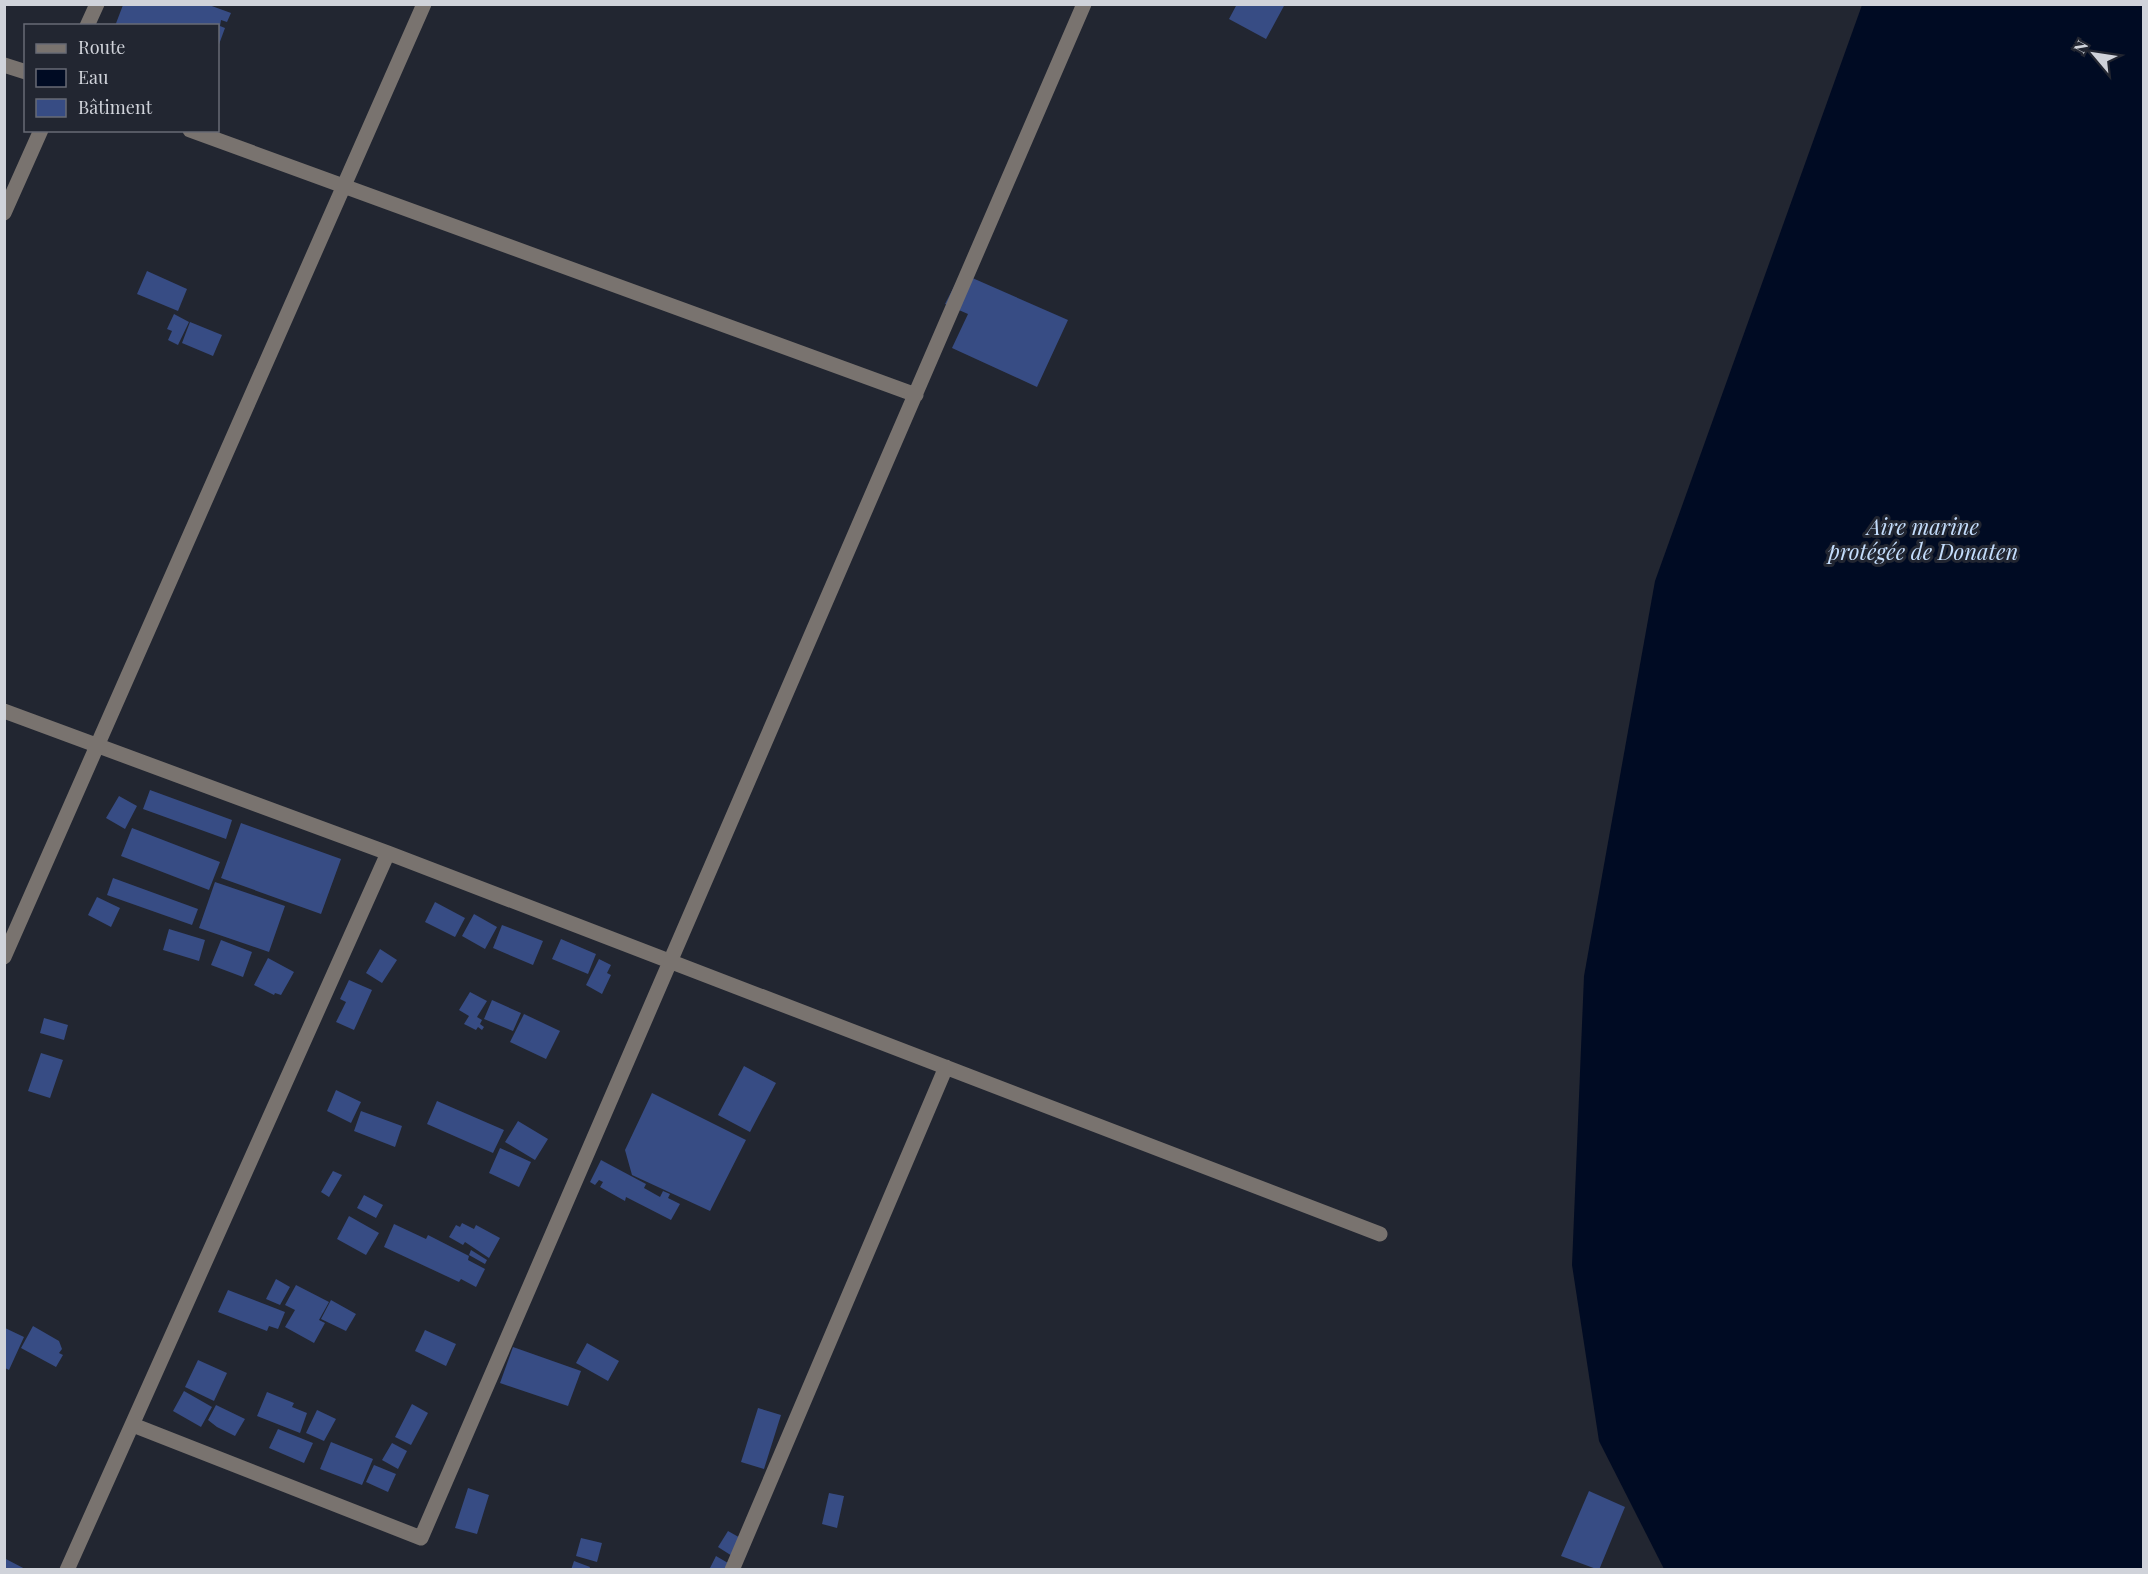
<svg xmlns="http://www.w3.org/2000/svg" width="2148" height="1574" font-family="'Playfair Display',serif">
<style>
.water{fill:#000b23}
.building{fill:#374c84}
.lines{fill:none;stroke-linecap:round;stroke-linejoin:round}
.minor{stroke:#79736f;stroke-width:15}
.labels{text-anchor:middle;stroke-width:6;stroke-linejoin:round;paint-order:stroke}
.water-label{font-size:22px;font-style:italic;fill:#c4ddfc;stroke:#222631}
</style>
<rect width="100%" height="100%" fill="#222631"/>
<path class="water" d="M 1862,5 L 2143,5 L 2143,1569 L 1664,1569 L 1599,1441 L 1572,1265 L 1584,976 L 1655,581 Z"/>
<path class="building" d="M 1237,4 L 1285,4 L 1266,39 L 1229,19 Z
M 123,5 L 209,5 L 231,13 L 227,22 L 221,20 L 220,26 L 225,28 L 218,47 L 218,26 L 115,26 Z
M 147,271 L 187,289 L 178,311 L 137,294 Z
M 961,273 L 1068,320 L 1037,387 L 952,348 L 968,314 L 945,304 Z
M 174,314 L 189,322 L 178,345 L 168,340 L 172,331 L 167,329 Z
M 190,322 L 222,335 L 213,356 L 182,343 Z
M 150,790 L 232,820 L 226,839 L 143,809 Z
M 119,796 L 137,806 L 125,829 L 106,818 Z
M 241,823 L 341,859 L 321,914 L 221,878 Z
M 132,828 L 220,862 L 209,890 L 121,856 Z
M 113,878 L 198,909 L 192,925 L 107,895 Z
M 215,882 L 285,906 L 269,952 L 199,928 Z
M 97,897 L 120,908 L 111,927 L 88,915 Z
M 435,902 L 465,918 L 455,937 L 425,922 Z
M 474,914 L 497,927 L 485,949 L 462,936 Z
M 502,925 L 543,941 L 533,965 L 493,948 Z
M 169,929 L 205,940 L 199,961 L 163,950 Z
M 561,939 L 596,954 L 588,974 L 552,959 Z
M 221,940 L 252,952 L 243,977 L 211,965 Z
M 380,949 L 397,960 L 382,983 L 366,973 Z
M 268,958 L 294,972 L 281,995 L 275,993 L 274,995 L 254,985 Z
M 599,959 L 611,965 L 607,973 L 611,975 L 602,994 L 586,985 Z
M 349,980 L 372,990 L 354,1030 L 336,1022 L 346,1002 L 340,999 Z
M 470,992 L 487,1001 L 477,1017 L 482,1020 L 480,1024 L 484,1027 L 482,1030 L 478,1027 L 476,1030 L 464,1024 L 469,1016 L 459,1010 Z
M 492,1000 L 521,1013 L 513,1031 L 484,1019 Z
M 524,1014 L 560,1031 L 546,1059 L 510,1042 Z
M 44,1018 L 68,1025 L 64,1040 L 40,1033 Z
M 41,1053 L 63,1060 L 50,1098 L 28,1091 Z
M 744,1066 L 776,1083 L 750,1132 L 718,1115 Z
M 336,1090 L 361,1102 L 351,1123 L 327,1111 Z
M 652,1093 L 746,1140 L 710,1211 L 632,1175 L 625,1150 Z
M 437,1101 L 504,1130 L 493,1153 L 427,1124 Z
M 361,1111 L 402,1126 L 395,1147 L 354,1131 Z
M 518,1121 L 548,1139 L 535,1160 L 505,1142 Z
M 500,1148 L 531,1162 L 519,1187 L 489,1173 Z
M 601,1160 L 646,1184 L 644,1188 L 660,1197 L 663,1191 L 670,1194 L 668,1198 L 680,1204 L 671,1220 L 626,1197 L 625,1201 L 600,1187 L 603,1182 L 599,1180 L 595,1185 L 590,1182 Z
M 333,1171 L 342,1175 L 329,1197 L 321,1192 Z
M 364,1195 L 383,1205 L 376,1218 L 357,1208 Z
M 349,1216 L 379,1233 L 366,1255 L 337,1239 Z
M 462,1223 L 474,1229 L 476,1225 L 500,1238 L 489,1258 L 465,1242 L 463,1245 L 449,1237 L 456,1225 L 460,1227 Z
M 394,1224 L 426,1239 L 428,1235 L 469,1256 L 468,1260 L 485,1269 L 476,1287 L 461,1279 L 459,1282 L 384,1247 Z
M 471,1250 L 487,1260 L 485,1264 L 469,1255 Z
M 276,1279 L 290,1287 L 280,1305 L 266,1299 Z
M 296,1285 L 329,1302 L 319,1320 L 325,1323 L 314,1343 L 285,1327 L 295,1310 L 285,1305 Z
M 228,1290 L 285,1312 L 278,1329 L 269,1326 L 267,1331 L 218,1312 Z
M 331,1300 L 356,1314 L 346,1331 L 321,1319 Z
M 33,1326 L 59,1341 L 62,1349 L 59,1353 L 63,1355 L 56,1367 L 21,1348 Z
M 5,1328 L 24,1337 L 9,1370 L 5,1368 Z
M 425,1330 L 456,1344 L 446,1366 L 415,1351 Z
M 587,1343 L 619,1361 L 608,1381 L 576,1363 Z
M 513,1347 L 581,1371 L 568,1406 L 500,1383 Z
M 198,1360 L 227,1373 L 214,1401 L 185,1387 Z
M 184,1391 L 212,1407 L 201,1427 L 173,1411 Z
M 267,1392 L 294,1403 L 292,1407 L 307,1413 L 300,1433 L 257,1416 Z
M 412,1404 L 428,1413 L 411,1445 L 395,1437 Z
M 216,1405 L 245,1419 L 235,1436 L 217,1427 L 208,1420 Z
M 758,1408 L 781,1415 L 764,1469 L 741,1462 Z
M 317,1410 L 336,1419 L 324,1441 L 306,1433 Z
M 278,1429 L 313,1443 L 304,1463 L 269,1448 Z
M 331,1442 L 373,1459 L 362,1485 L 320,1469 Z
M 392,1443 L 407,1451 L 398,1469 L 382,1460 Z
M 374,1465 L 396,1474 L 388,1492 L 366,1482 Z
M 468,1488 L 489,1495 L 477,1534 L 455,1528 Z
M 1589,1491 L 1625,1507 L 1599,1570 L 1561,1556 Z
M 829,1493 L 844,1496 L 837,1528 L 822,1524 Z
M 728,1531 L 751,1544 L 740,1561 L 718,1547 Z
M 581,1538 L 602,1543 L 597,1562 L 576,1556 Z
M 716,1556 L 740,1570 L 709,1570 Z
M 4,1558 L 27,1570 L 4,1570 Z
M 574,1561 L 590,1567 L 589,1570 L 571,1570 Z"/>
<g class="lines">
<path class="minor" d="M 87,26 L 97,4
M 4,65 L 26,72
M 190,130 L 916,395
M 4,213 L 41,130
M 4,711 L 388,853 L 1380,1234
M 4,957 L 424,4
M 133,1425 L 421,1538 L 1084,4
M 67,1570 L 388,853
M 732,1570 L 946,1067"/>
</g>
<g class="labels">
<g class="water-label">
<text x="1923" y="535">Aire marine<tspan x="1923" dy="25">protégée de Donaten</tspan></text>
</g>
</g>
<rect width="2148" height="1574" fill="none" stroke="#d0d3da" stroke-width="12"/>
<rect x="24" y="24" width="195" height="108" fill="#222631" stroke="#686b75" stroke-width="1.5"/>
<rect x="36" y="44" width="30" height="9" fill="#79736f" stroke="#686b75" stroke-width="1.5"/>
<text x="78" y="54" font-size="18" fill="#d0d3da">Route</text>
<rect x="36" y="69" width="30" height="18" fill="#000b23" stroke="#686b75" stroke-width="1.5"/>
<text x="78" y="84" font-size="18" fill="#d0d3da">Eau</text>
<rect x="36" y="99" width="30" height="18" fill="#374c84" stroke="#686b75" stroke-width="1.5"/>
<text x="78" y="114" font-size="18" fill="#d0d3da">Bâtiment</text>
<g transform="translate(2094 54) rotate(299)" stroke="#222631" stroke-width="4.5" paint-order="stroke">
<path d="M0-4.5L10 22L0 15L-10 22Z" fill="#d0d3da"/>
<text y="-9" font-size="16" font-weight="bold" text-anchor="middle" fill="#d0d3da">N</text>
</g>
</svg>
